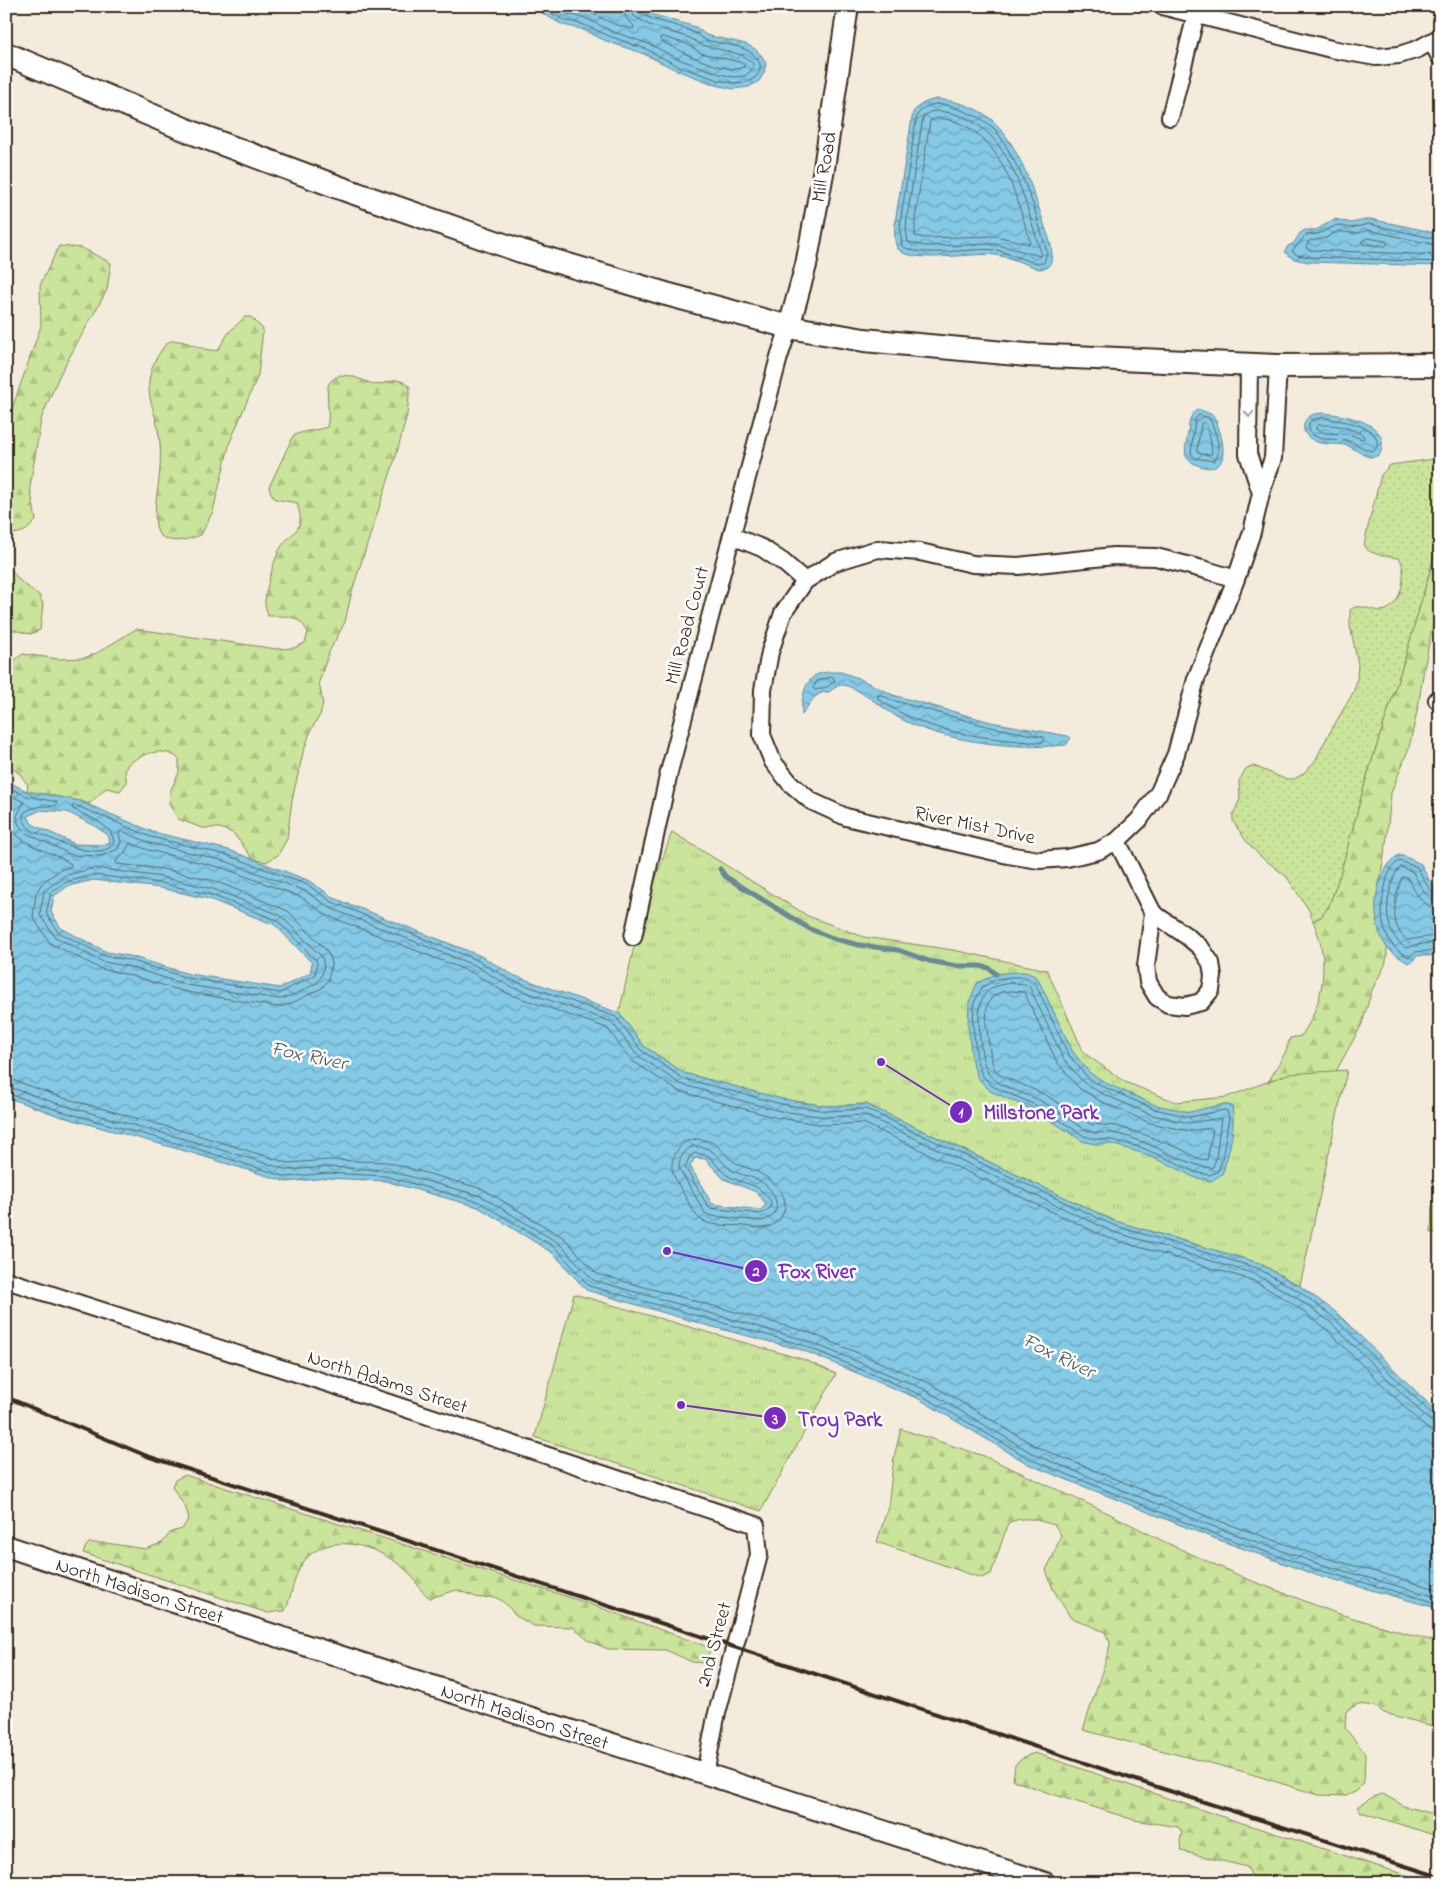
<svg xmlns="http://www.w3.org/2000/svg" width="1446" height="1889" font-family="'Indie Flower',sans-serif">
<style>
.grass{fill:url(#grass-dots);stroke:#82875c}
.forest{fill:url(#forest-firs);stroke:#82875c}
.park{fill:url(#park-tufts);stroke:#82875c}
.garden{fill:#cae49b;stroke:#82875c}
.water{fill:url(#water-waves);stroke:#678995;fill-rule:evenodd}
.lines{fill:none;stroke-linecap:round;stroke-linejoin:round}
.shore{stroke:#586a6e;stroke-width:1}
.stream{stroke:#678995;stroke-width:5}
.minor-casing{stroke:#3b2a1e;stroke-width:20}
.tertiary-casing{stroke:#3b2a1e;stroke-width:24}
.secondary-casing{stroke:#3b2a1e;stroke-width:26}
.minor{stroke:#fff;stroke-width:16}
.tertiary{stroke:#fff;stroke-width:20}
.secondary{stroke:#fff;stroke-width:22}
.rail{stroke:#3b2a1e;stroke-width:4}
.oneway{stroke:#a79f9a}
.labels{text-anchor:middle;stroke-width:5;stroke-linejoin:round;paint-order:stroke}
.street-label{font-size:20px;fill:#3b2a1e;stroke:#fff}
.water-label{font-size:21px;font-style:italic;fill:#515a5a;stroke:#fff}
.leader{fill:none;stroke:#7b2cbf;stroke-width:2}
.callout-dot{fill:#7b2cbf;stroke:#fff;stroke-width:2}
.mark-label{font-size:15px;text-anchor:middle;font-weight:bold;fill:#fff}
.callout-label{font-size:21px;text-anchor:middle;font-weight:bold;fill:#7b2cbf;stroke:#fff;stroke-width:5;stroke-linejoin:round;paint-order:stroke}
</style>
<defs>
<pattern id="grass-dots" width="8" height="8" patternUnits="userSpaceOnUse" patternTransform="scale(1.25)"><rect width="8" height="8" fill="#cae49b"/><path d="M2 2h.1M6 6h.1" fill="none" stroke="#aec485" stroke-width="1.8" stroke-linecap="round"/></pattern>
<pattern id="forest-firs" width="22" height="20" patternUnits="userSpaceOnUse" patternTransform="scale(1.25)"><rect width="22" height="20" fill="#cae49b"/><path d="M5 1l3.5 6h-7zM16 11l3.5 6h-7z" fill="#aec485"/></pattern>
<pattern id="park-tufts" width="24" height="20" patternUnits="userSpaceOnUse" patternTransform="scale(1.25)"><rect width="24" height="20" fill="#cae49b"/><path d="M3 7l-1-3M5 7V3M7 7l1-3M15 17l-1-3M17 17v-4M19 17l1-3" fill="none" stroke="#aec485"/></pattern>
<pattern id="water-waves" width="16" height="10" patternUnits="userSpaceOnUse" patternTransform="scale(1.25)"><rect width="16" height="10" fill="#84c9e5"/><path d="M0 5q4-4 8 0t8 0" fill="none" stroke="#6da3b9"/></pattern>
</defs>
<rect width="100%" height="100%" fill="#f3ebdc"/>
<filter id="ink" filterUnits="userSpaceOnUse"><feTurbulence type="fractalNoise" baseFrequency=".02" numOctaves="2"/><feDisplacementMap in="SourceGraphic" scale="10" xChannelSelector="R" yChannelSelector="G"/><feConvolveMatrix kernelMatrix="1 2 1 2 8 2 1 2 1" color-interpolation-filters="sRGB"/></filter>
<g filter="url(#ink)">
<path class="grass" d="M 1435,459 L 1440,460 L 1439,539 L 1406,655 L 1367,776 L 1340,875 L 1329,906 L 1321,917 L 1313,921 L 1309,910 L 1286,876 L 1261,857 L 1246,841 L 1233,821 L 1233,815 L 1240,799 L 1239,781 L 1245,770 L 1248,767 L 1254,766 L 1285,779 L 1294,779 L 1303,774 L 1315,761 L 1326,739 L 1354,691 L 1357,679 L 1358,664 L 1350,626 L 1350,610 C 1362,600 1375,616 1388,609 C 1402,601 1407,572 1400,559 C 1392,556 1368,555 1365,547 C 1364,545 1365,542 1365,539 L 1381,475 L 1390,465 Z"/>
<path class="forest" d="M 59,246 L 82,248 L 111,263 L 107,290 L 60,374 L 41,419 L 30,487 L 36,520 C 24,535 23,531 6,536 L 6,426 L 41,326 L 40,285 Z
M 245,317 L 251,317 L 263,329 L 258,375 L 230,442 L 213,511 L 201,535 C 189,539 173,545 161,536 C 152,530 156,502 157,493 C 160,475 162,454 159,436 C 155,404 140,391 156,359 C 159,354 163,347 167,343 C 180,334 201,353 218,350 L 229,332 Z
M 340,375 L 351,376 L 376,385 L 397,380 L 403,382 L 410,387 L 407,415 L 396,456 L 352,591 L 345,622 L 329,652 L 319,682 L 323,704 L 320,715 L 311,730 L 303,753 L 292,800 L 287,839 L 278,855 L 266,862 L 253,859 L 233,833 L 220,828 L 202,828 L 178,819 L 169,804 L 170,792 L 179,772 L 179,759 C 162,745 142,754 127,765 L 125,773 L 127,782 L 120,791 L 106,788 L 89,804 L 80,801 L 27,791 L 28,785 L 20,774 L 10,767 C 4,735 5,698 8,665 L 23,654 L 59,659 L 84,658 L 97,653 L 136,629 L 277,649 L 294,648 L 305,643 L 308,632 C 298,614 287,616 268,616 C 267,612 266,608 265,605 C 264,595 274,559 280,549 C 291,529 307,534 297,503 L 275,499 L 270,491 L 269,487 L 293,436 C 304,430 315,431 327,427 C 331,415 324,390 330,382 C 332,379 337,377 340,375 Z
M 1440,536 L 1440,587 L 1424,669 L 1418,707 L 1409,748 L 1391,793 L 1386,845 L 1377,895 L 1377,921 L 1387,946 L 1387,956 L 1385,965 L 1372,990 L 1362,1024 L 1329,1084 L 1266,1086 L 1286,1051 L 1290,1038 L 1301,1036 C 1325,1003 1330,958 1313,921 L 1321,917 L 1329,906 L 1340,875 L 1367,776 L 1406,655 Z
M 6,564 L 20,581 L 39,595 L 43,604 L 40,630 L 30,634 L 6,628 Z
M 901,1429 L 984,1456 L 1110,1514 L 1167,1543 L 1247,1579 L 1336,1613 L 1440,1643 L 1440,1728 L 1384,1713 L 1375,1706 L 1358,1704 L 1349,1709 L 1346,1715 L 1345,1728 L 1365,1753 L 1364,1781 L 1357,1791 L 1346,1796 L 1318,1795 L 1248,1773 L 1083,1730 L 1109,1650 L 1110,1643 L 1105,1632 L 1070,1617 L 1053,1589 L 1046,1570 L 1053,1556 L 1061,1535 L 1055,1525 C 1035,1520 1027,1515 1008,1523 L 991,1574 L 981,1578 L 877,1542 L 888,1507 L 894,1457 Z
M 185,1475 L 587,1603 L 711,1648 L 708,1655 L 702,1663 L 692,1662 L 666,1650 L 608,1649 L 589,1641 L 573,1627 L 534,1626 L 516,1616 L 507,1605 L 499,1599 L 494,1597 L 479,1598 L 457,1590 L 430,1598 C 416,1588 418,1581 408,1572 C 382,1547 327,1527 302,1564 C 293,1578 292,1596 285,1611 L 268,1613 L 83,1553 L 86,1546 L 89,1543 L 106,1543 L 145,1549 L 162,1543 L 171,1532 L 182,1529 L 189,1518 C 185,1502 179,1500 172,1486 L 175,1480 Z
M 1035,1753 L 1217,1815 L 1431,1883 L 1249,1883 L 1251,1875 L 1247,1867 L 1181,1851 L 1180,1841 L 1182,1832 L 1178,1827 L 1134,1820 L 1046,1792 L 1013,1780 L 1015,1765 L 1024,1757 Z
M 1383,1794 L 1404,1806 L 1440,1816 L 1440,1837 L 1361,1812 L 1357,1807 L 1373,1797 Z"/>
<path class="park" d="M 672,832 L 808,916 L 864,937 L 953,950 L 1047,970 L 1084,1053 L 1125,1082 L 1176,1102 L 1227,1097 L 1288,1074 L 1347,1070 L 1300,1286 L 1259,1263 L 1115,1221 L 866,1104 L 827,1106 L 782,1099 L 684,1073 L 644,1046 L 619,1013 L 638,929 Z
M 574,1294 L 805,1360 L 836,1374 L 761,1511 L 535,1437 Z"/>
<path class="garden" d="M 1432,1206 L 1440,1206 L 1440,1233 L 1431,1233 Z"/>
<path class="water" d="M 504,6 L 638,6 L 654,15 L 696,27 L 706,35 L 746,44 L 755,49 L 762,56 L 766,64 L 764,73 L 759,81 L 749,87 L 733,89 L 716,85 L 676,70 L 644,54 L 606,41 L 581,29 L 563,25 L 538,11 L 528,12 L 510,9 Z
M 937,99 C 959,101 984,109 999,127 C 1022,154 1033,190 1044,224 C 1047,233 1052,244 1052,254 C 1052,260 1051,263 1047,268 L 1039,269 C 1025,264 1010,257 995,255 C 974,252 913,264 899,250 C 892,243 895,225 896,216 L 913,112 C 920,104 926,101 937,99 Z
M 1335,219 L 1351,223 L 1370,219 L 1423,230 L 1440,235 L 1440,266 L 1309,262 C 1299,260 1290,260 1285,251 L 1288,246 L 1294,243 L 1300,233 L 1305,230 L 1316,230 Z
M 1198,409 L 1213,415 C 1219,425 1230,458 1217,466 C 1209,471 1189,464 1186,456 C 1184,449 1187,440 1188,433 C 1189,423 1189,415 1198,409 Z
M 1323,413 C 1344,415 1393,422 1380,454 C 1378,455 1376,457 1373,457 C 1364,458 1356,449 1348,446 C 1336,442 1323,447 1311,439 C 1301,433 1301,420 1312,415 C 1315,413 1319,414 1323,413 Z
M 841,672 L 858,678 L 893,695 L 991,722 L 1068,736 L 1071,738 L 1066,745 C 1019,750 943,742 901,719 C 887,712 856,685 842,685 C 836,686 833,689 829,692 C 815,691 809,705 802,715 C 801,703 803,685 813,677 C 820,671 832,672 841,672 Z
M 6,781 L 27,791 L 80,801 L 153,832 L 229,850 L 310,881 L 334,898 L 481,956 L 513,975 L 619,1013 L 644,1046 L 684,1073 L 782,1099 L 827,1106 L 866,1104 L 1115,1221 L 1259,1263 L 1300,1286 L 1337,1313 L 1440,1415 L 1440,1609 L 1313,1574 L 1208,1536 L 1030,1465 L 919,1399 L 802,1350 L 709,1326 L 586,1290 L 554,1254 L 478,1207 L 385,1181 L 328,1178 L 287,1182 L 192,1153 L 59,1116 L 6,1097 ZM 41,810 L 67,812 L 93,825 L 108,835 L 110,842 L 102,845 L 75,844 L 32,824 L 28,816 ZM 94,880 L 160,888 L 209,899 L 275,925 L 312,963 L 310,973 L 280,988 L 189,974 L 130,956 L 107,952 L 61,928 L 51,912 L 54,896 L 68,886 ZM 695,1158 L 705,1159 L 724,1179 L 756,1192 L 766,1204 L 761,1210 L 712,1204 L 690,1166 Z
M 1398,855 L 1406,857 L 1421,864 L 1429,880 L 1440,892 L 1440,952 C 1433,958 1424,955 1416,956 L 1413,961 L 1408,963 C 1400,958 1392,953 1386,946 C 1369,920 1373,874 1398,855 Z
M 1011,972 L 1026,972 L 1037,977 L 1073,1052 L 1090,1073 L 1108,1084 L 1155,1105 L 1190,1112 L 1224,1104 L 1232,1106 C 1236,1127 1229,1154 1222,1174 L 1211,1181 L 1193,1177 L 1173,1166 L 1138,1152 L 1111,1144 L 1094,1144 L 1082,1141 L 1038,1112 L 990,1091 L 978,1078 L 972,1062 L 968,1025 L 969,1002 L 977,983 L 996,974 Z"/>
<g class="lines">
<path class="shore" d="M 539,6 L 564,20 L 582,24 L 609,36 L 646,49 L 678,66 L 718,80 L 733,83 L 747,82 L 756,77 L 760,71 L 760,64 C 752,44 724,45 706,40 C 701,38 698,34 693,32 C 675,23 656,23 639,12 L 637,6
M 551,6 L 567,14 L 585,18 L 611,31 L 649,44 L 681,60 L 720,74 L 733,77 L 745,76 L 753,69 L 753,63 L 742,55 L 702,45 L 690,38 L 649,25 L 634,16 L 631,6
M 567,6 L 587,11 L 614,24 L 633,29 L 634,26 L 626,18 L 623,6
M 663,37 L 687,44 L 701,53 L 739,62 L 744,64 L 744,67 C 727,76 678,50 661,41 L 660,38 Z
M 937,104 L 952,106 L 980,118 L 995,129 L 1005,144 L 1021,174 L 1033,204 L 1047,252 L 1044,263 C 1031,265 1010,252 995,250 C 970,247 922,259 902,246 L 900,229 L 901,217 L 917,115 C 923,107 928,105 937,104 Z
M 937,111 C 1006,116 1021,188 1038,243 L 1041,253 L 1040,256 L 995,244 L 925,246 L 908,242 L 906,229 L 907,217 L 923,117 L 930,112 Z
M 938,118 C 1000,124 1014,191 1030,241 L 1029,244 L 996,236 L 925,238 L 915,236 L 915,219 L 930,121 Z
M 1368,238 L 1386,241 L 1388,244 L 1385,246 L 1362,244 L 1362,241 Z
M 1440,240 L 1369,224 L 1351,228 L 1337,225 L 1318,234 L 1306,235 L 1292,251 L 1297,255 L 1310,257 L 1440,262
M 1440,246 L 1368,230 C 1357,235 1349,233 1338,231 L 1326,238 L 1309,241 L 1306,248 L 1310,250 L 1440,255
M 1199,415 L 1209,418 C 1215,429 1223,452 1214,461 L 1195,458 L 1191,453 L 1195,420 Z
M 1323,418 C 1337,420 1386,425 1376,449 L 1371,451 C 1362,449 1355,442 1346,440 C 1332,438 1320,443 1309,431 L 1309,423 L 1314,419 Z
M 1204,422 C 1210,430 1211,443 1212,453 L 1209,455 L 1201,454 L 1197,451 L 1201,424 Z
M 1318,425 C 1333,424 1350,427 1363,435 L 1364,438 L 1362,439 L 1348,434 L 1325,433 L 1316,429 Z
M 833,677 L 835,681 L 827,687 L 815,690 L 813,688 L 817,681 Z
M 881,695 L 892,700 L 990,727 L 1044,737 L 1045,740 L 1043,742 L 1029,742 C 971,736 928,733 878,699 L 878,696 Z
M 6,786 L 26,796 L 57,802 L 56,806 C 45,806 32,805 23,814 C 23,818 25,825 29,828 C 32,831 38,833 43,835 C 57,842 105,863 114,842 C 112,824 88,817 73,809 L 72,806 L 75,805 L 151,837 L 227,855 L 308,885 L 332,902 L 479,961 L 511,980 L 616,1017 L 641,1050 L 682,1078 L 781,1104 L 827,1111 L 866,1109 L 1113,1225 L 1257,1268 L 1297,1290 L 1333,1317 L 1434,1416 L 1440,1418
M 6,793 L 24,802 C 18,816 12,816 24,832 L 72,855 L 102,856 L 118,849 L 121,842 L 119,833 L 122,831 L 150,843 L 225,861 L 305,891 L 330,908 L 476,966 L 509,986 L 612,1022 L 636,1054 L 680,1084 L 780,1111 L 826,1117 L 865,1115 L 1111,1231 L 1255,1274 L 1294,1296 L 1329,1321 L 1430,1421 L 1440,1424
M 6,802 L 12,805 C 1,847 47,846 71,864 L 70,867 L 60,870 L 43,882 L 36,893 L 33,917 L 50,943 L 101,969 L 125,974 L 186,992 L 278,1007 L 288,1005 L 322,988 L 328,980 L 331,965 L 330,957 L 326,950 L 288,911 L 215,881 L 163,869 L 117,864 L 116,861 L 124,854 L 130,843 L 148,850 L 223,868 L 301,897 L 326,915 L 473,973 L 506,993 L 607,1028 L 631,1060 L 678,1091 L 778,1118 L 826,1125 L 863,1123 L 1108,1238 L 1252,1280 L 1290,1302 L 1324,1327 L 1425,1427 L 1432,1431 L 1440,1432
M 94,868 L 162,877 L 213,889 L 280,915 L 321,956 C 325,963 324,973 319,980 C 315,986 286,999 279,999 L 187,985 L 127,966 L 103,962 L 55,937 L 40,915 L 44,891 L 64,876 Z
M 94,875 L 161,883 L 211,895 L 277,920 L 316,960 L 317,964 L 315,975 L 280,993 L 188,978 L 129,960 L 105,956 L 58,932 L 46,913 L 51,892 L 66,882 Z
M 1440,895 C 1428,894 1423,876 1417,867 L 1399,861 C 1391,866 1388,874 1386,883 C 1378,910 1380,945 1409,957 L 1415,952 L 1428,951 L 1440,949
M 1440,902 C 1425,900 1419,883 1413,872 L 1401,867 C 1395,872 1394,877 1392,884 C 1385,905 1384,934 1406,948 L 1415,945 L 1440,942
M 1440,909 C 1422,908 1415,891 1407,877 L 1402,877 C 1395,896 1388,926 1407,940 L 1440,935
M 1011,977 L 1025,977 L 1034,981 L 1068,1054 L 1088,1078 L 1106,1088 L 1154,1109 L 1190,1117 L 1224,1110 L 1227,1111 L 1229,1117 L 1222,1160 L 1218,1171 L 1210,1175 L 1194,1172 L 1175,1162 L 1140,1147 L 1112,1140 L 1095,1139 L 1084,1136 L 1040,1107 L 992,1086 L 982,1075 L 977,1061 L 973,1025 L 974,1003 L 982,987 L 997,979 Z
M 1012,983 L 1024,984 L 1029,986 L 1063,1058 L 1084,1083 L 1103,1094 L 1152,1115 L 1189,1123 L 1221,1118 L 1216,1158 L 1213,1167 C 1203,1172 1156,1146 1142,1142 C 1133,1138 1122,1135 1113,1133 C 1104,1132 1095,1134 1086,1130 C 1071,1122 1057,1109 1041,1101 C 1027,1094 996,1086 988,1073 C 980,1059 979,1028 979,1012 C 981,991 992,985 1012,983 Z
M 1012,991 L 1024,992 L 1057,1062 L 1079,1088 L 1100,1101 L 1150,1123 L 1189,1131 L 1211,1128 L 1213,1130 L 1207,1160 L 1199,1159 L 1181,1149 L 1143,1134 L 1116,1126 L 1090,1124 L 1046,1095 L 1000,1075 L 994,1068 L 991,1058 L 986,1024 L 987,1006 L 992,997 L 1001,992 Z
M 6,1079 L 13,1080 L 64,1098 L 197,1135 L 288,1163 L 328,1160 L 387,1162 L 483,1189 L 564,1238 L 597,1274 L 808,1332 L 927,1382 L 1039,1448 L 1214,1519 L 1319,1556 L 1440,1590
M 6,1086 L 62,1105 L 195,1142 L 288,1170 L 328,1167 L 386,1170 L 481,1196 L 560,1244 L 593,1280 L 805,1340 L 924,1389 L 1035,1455 L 1212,1526 L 1316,1563 L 1440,1598
M 6,1093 L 60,1111 L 194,1148 L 287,1177 L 328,1173 L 385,1176 L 479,1202 L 557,1249 L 589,1286 L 803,1345 L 921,1395 L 1032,1460 L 1209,1532 L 1315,1569 L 1440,1604
M 695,1139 C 724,1141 716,1151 736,1163 C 741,1166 748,1168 753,1170 C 775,1179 800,1203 774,1224 C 765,1231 754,1227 744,1226 C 732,1225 714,1227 703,1221 C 694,1216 690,1204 685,1196 C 677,1181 665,1169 677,1151 C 681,1144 686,1140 695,1139 Z
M 691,1147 C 714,1144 716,1158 730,1169 C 740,1176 754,1176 763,1183 C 777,1193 785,1216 761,1221 L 711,1216 L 705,1213 L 679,1168 C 678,1160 684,1151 691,1147 Z
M 696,1153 C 716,1156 713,1165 727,1175 C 746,1187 754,1179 771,1201 L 770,1208 L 761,1214 L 709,1208 L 685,1167 L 690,1156 Z"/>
<path class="stream" d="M 720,869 L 726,877 L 810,929 L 835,939 L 859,945 L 898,950 L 929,961 L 957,966 L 980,966 L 989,968 L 996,974"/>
<g class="minor-casing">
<path id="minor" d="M 1162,6 L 1331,49 L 1376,57 L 1399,55 L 1418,49 L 1440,37
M 1432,42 L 1440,57
M 1170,117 L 1196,15
M 1249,365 L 1248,454 L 1261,493
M 732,536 L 762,548 L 783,562 L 805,581
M 1236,579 L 1206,570 L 1156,557 L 1114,556 L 1018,566 L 973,564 L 920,552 L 878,549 L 835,562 L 805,581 L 783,613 L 770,652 L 763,690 L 762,735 L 773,762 L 790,783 L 811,801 L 846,817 L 1008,855 L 1039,860 L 1067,858 L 1098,851 L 1117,841 L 1139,820 L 1159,792 L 1176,754 L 1196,679 L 1236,579 L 1252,532 L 1261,493 L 1273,458 L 1278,366
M 1437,700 L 1440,701
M 1117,841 L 1153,913 L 1146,966 L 1148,982 L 1157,997 L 1168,1004 L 1185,1006 L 1201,1002 L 1211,990 L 1213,976 L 1211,963 L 1201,948 L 1188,937 L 1153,913
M 633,937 L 669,772 L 779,357 L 789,327
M 6,1280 L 383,1401 L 756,1525 L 759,1555 L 716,1717 L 705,1774"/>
</g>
<g class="tertiary-casing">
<path id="tertiary" d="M 789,327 L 806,265 L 824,168 L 848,6
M 6,1546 L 255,1629 L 1045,1883"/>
</g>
<g class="secondary-casing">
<path id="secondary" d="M 6,54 L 196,134 L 346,190 L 521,251 L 666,294 L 789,327 L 864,340 L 1027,355 L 1278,366 L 1440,365"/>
</g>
<use href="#minor" class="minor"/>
<use href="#tertiary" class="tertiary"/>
<use href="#secondary" class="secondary"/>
<path class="rail" d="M 6,1397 L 147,1456 L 734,1647 L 1157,1787 L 1440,1877"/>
</g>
<defs><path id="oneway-chevron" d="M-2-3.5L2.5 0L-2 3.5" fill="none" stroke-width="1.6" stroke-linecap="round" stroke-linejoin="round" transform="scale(1.25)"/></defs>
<use class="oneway" href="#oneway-chevron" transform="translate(1249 414) rotate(90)"/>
</g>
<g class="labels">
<g class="street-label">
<text transform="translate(823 167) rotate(-80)" y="7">Mill Road</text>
<text transform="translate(686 625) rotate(-75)" y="7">Mill Road Court</text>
<text transform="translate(975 824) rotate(12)" y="7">River Mist Drive</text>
<text transform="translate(388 1381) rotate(18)" y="7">North Adams Street</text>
<text transform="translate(140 1590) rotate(18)" y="7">North Madison Street</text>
<text transform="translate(713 1644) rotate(-75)" y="7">2nd Street</text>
<text transform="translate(525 1716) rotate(18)" y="7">North Madison Street</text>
</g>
<g class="water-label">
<text transform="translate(309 1055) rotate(12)" y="7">Fox River</text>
<text transform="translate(1059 1355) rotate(26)" y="7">Fox River</text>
</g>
</g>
<path class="leader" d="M881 1062L961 1112M667 1251L756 1271M681 1405L775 1418"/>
<g class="callout-dot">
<circle cx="881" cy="1062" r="5"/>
<circle cx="667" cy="1251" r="5"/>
<circle cx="681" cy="1405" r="5"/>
<circle cx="961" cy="1112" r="12"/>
<circle cx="756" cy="1271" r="12"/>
<circle cx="775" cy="1418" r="12"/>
</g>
<g class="mark-label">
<text x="961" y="1117">1</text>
<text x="756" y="1276">2</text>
<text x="775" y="1424">3</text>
</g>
<g class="callout-label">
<text x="1041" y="1119">Millstone Park</text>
<text x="817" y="1278">Fox River</text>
<text x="840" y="1426">Troy Park</text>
</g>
<rect width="1446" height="1889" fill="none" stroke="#fff" stroke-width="25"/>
<rect x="12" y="12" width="1421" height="1864" fill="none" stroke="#3b2a1e" stroke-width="2" filter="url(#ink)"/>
</svg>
